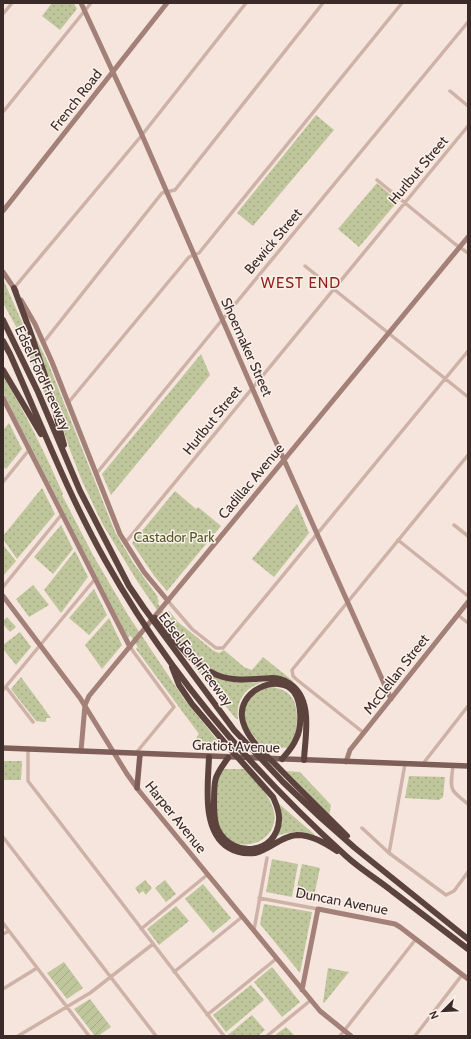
<svg xmlns="http://www.w3.org/2000/svg" width="471" height="1039" font-family="Cabin,sans-serif">
<style>
.grass{fill:url(#grass-dots)}
.garden{fill:url(#garden-furrows)}
.lines{fill:none;stroke-linecap:round;stroke-linejoin:round}
.street{stroke:#ceb2a7;stroke-width:3.5}
.secondary{stroke:#a38078;stroke-width:5}
.primary{stroke:#7e5e58;stroke-width:5.5}
.highway{stroke:#5c433e;stroke-width:6}
.labels{text-anchor:middle;stroke-width:3;stroke-linejoin:round;paint-order:stroke}
.street-label{font-size:14px;fill:#3a2b28;stroke:#fcf0ea}
.park-label{font-size:14px;fill:#515b29;stroke:#fcf0ea}
.neighbourhood-label{font-size:15px;letter-spacing:1px;fill:#922119;stroke:#fcf0ea}
</style>
<defs>
<pattern id="grass-dots" width="8" height="8" patternUnits="userSpaceOnUse"><rect width="8" height="8" fill="#bfc69b"/><path d="M2 2h.1M6 6h.1" fill="none" stroke="#a5aa86" stroke-width="1.8" stroke-linecap="round"/></pattern>
<pattern id="garden-furrows" width="10" height="10" patternUnits="userSpaceOnUse"><rect width="10" height="10" fill="#bfc69b"/><path d="M-1 1l2-2M0 10L10 0M9 11l2-2" fill="none" stroke="#a5aa86"/></pattern>
</defs>
<rect width="100%" height="100%" fill="#f5e5dd"/>
<path class="grass" d="M 52,3 L 74,3 L 77,9 L 60,30 L 42,16 Z
M 316,115 L 334,130 L 253,226 L 237,213 Z
M 377,183 L 398,201 L 359,247 L 338,229 Z
M 3,279 L 25,329 L 51,404 L 49,404 L 43,390 L 45,388 L 35,369 L 19,332 L 3,303 Z
M 26,317 L 49,365 L 115,532 L 134,564 L 158,597 L 157,598 L 159,601 L 158,603 L 154,597 L 168,619 L 165,613 L 169,611 L 178,622 L 214,651 L 219,653 L 224,650 L 244,667 L 252,670 L 263,657 L 293,681 L 292,682 L 282,677 L 273,675 L 238,677 L 227,675 L 211,670 L 194,659 L 172,632 L 137,581 L 102,523 L 82,481 L 70,450 Z
M 201,354 L 210,375 L 111,495 L 102,474 Z
M 3,376 C 26,414 45,453 63,494 L 62,495 L 93,555 L 128,615 L 184,699 L 221,745 L 192,744 L 199,734 L 136,649 L 137,647 L 141,652 L 127,630 L 130,636 L 128,638 L 3,392 Z
M 9,423 L 22,449 L 6,469 L 3,466 L 3,430 Z
M 42,488 L 55,514 L 17,559 L 3,539 L 3,536 Z
M 175,491 L 196,509 L 198,507 L 221,526 L 167,591 L 155,577 L 132,543 Z
M 297,504 L 309,533 L 274,577 L 252,559 Z
M 61,525 L 73,549 L 53,574 L 34,557 Z
M 3,545 L 16,561 L 3,576 Z
M 75,551 L 88,577 L 61,613 L 44,590 Z
M 33,585 L 49,605 L 29,617 L 16,599 Z
M 94,589 L 107,615 L 89,635 L 69,618 Z
M 7,617 L 16,627 L 10,632 L 3,624 L 3,621 Z
M 109,618 L 122,645 L 102,669 L 85,645 Z
M 20,632 L 31,647 L 16,665 L 3,649 L 3,645 Z
M 193,665 C 215,680 238,684 264,682 C 247,686 235,700 238,719 L 236,719 Z
M 21,677 L 51,718 L 46,718 L 46,722 L 36,721 L 11,689 Z
M 271,687 C 304,691 297,720 295,744 L 293,748 L 263,747 C 257,740 249,732 246,723 C 239,704 254,691 271,687 Z
M 3,761 L 22,761 L 21,780 L 3,780 Z
M 220,769 L 245,769 C 255,781 271,795 274,812 C 280,844 233,858 219,828 C 214,818 218,785 218,773 Z
M 286,771 L 300,772 L 331,805 L 329,816 Z
M 409,776 L 445,777 L 443,797 L 439,800 L 405,798 Z
M 278,803 L 314,834 L 314,835 C 302,831 292,831 280,835 L 284,833 L 275,837 L 275,834 Z
M 272,859 L 298,864 L 292,897 L 266,892 Z
M 302,864 L 320,868 L 313,901 L 295,897 Z
M 145,880 L 152,888 L 146,895 L 143,891 L 139,894 L 135,888 Z
M 165,880 L 176,894 L 166,902 L 155,888 Z
M 203,884 L 231,918 L 213,933 L 185,899 Z
M 264,904 L 312,912 L 300,973 L 260,924 Z
M 176,906 L 189,921 L 159,945 L 147,929 Z
M 272,967 L 300,1002 L 282,1017 L 254,982 Z
M 328,968 L 349,972 L 324,1003 L 323,1002 Z
M 251,985 L 264,1000 L 226,1032 L 213,1015 Z
M 252,1015 L 265,1030 L 258,1036 L 229,1036 L 228,1035 Z
M 286,1027 L 295,1036 L 274,1036 Z"/>
<path class="garden" d="M 64,962 L 83,988 L 67,999 L 47,973 Z
M 90,999 L 111,1027 L 98,1036 L 95,1036 L 74,1009 Z"/>
<g class="lines">
<path class="street" d="M 3,14 L 12,3
M 450,91 L 468,106
M 3,112 L 91,3
M 377,180 L 455,244 L 468,253
M 305,266 L 468,397
M 14,288 L 142,135 L 246,3
M 43,343 L 162,193 L 175,190 L 323,3
M 68,403 L 189,257 L 199,253 L 402,3
M 96,474 L 222,320 L 468,22
M 3,482 L 29,450
M 454,525 L 468,536
M 398,540 L 468,596
M 125,543 L 468,126
M 3,587 L 62,514
M 168,601 L 192,629 L 216,648 L 223,648 L 468,351
M 458,615 L 468,623
M 130,647 L 174,707 L 136,753
M 6,687 L 33,722
M 3,690 L 95,579
M 364,733 L 296,679 L 293,676 L 292,670 L 468,455
M 28,749 L 28,781 L 224,1036
M 422,765 L 468,706
M 453,766 C 450,790 449,789 468,804
M 362,828 L 389,853 L 446,895 L 454,891 L 468,872
M 3,837 L 156,1036
M 389,853 L 405,764
M 259,898 L 318,909
M 3,923 L 89,1036
M 141,929 L 207,875
M 254,930 L 267,858
M 3,934 L 9,931
M 174,972 L 242,917
M 3,989 L 37,968
M 207,1015 L 276,959
M 18,1036 L 90,993 L 153,944
M 267,1036 L 311,1000
M 340,1036 L 416,939
M 415,1036 L 462,975"/>
<path class="secondary" d="M 81,3 L 142,135 L 267,422 L 391,699
M 3,211 L 167,3
M 3,272 L 16,291
M 21,300 L 35,324 L 52,362 L 120,534 L 144,572 L 168,601
M 3,398 L 130,647
M 3,596 L 80,698 L 127,774 L 140,792 L 320,1011 L 351,1036
M 81,751 L 85,705 L 89,696 L 468,237
M 346,762 L 350,750 L 468,602
M 302,990 L 318,909 L 395,924 L 400,927 L 468,979"/>
<path class="primary" d="M 3,748 L 468,766
M 137,788 L 140,754"/>
<path class="highway" d="M 14,288 L 30,331 L 49,388 L 64,445
M 3,320 L 38,392 L 80,491 L 129,586 L 144,608 L 234,730 L 283,782 L 321,818 L 355,848 L 468,939
M 3,341 L 10,354 C 41,424 68,494 105,560 C 167,671 252,771 346,856 C 360,869 377,879 392,891 C 417,910 443,930 468,949
M 3,370 L 41,434
M 155,618 C 177,639 187,662 217,675 C 234,682 254,679 272,678 C 278,678 284,680 289,683 C 314,699 305,736 304,760
M 172,667 L 179,685 L 192,704 L 225,743 L 273,797 C 276,804 280,812 279,820 C 277,854 233,859 218,830 C 214,822 214,812 214,803 C 214,779 214,777 228,758
M 209,757 C 208,785 201,831 229,848 C 237,853 246,854 255,853 C 271,849 281,836 297,835 C 312,835 325,843 337,851
M 282,759 C 287,753 293,747 296,739 C 302,728 302,703 294,692 C 279,672 234,691 243,722 C 248,739 262,751 274,763 C 298,788 323,812 347,836"/>
</g>
<g class="labels">
<g class="street-label">
<text transform="translate(76 100) rotate(-52)" y="5">French Road</text>
<text transform="translate(418 170) rotate(-50)" y="5">Hurlbut Street</text>
<text transform="translate(273 241) rotate(-50)" y="5">Bewick Street</text>
<text transform="translate(247 347) rotate(66)" y="5">Shoemaker Street</text>
<text transform="translate(43 378) rotate(65)" y="5">Edsel Ford Freeway</text>
<text transform="translate(212 420) rotate(-51)" y="5">Hurlbut Street</text>
<text transform="translate(251 481) rotate(-50)" y="5">Cadillac Avenue</text>
<text transform="translate(196 659) rotate(53)" y="5">Edsel Ford Freeway</text>
<text transform="translate(396 674) rotate(-52)" y="5">McClellan Street</text>
<text transform="translate(236 746) rotate(2)" y="5">Gratiot Avenue</text>
<text transform="translate(176 817) rotate(51)" y="5">Harper Avenue</text>
<text transform="translate(342 901) rotate(11)" y="5">Duncan Avenue</text>
</g>
<g class="park-label">
<text x="174" y="542">Castador Park</text>
</g>
<g class="neighbourhood-label">
<text x="301" y="288">WEST END</text>
</g>
</g>
<rect width="471" height="1039" fill="none" stroke="#3a2b28" stroke-width="8"/>
<g transform="translate(443 1011) rotate(246)" stroke="#fcf0ea" stroke-width="3" paint-order="stroke">
<path d="M0-3L7 15L0 10L-7 15Z" fill="#3a2b28"/>
<text y="-6" font-size="11" font-weight="bold" text-anchor="middle" fill="#3a2b28">N</text>
</g>
</svg>
